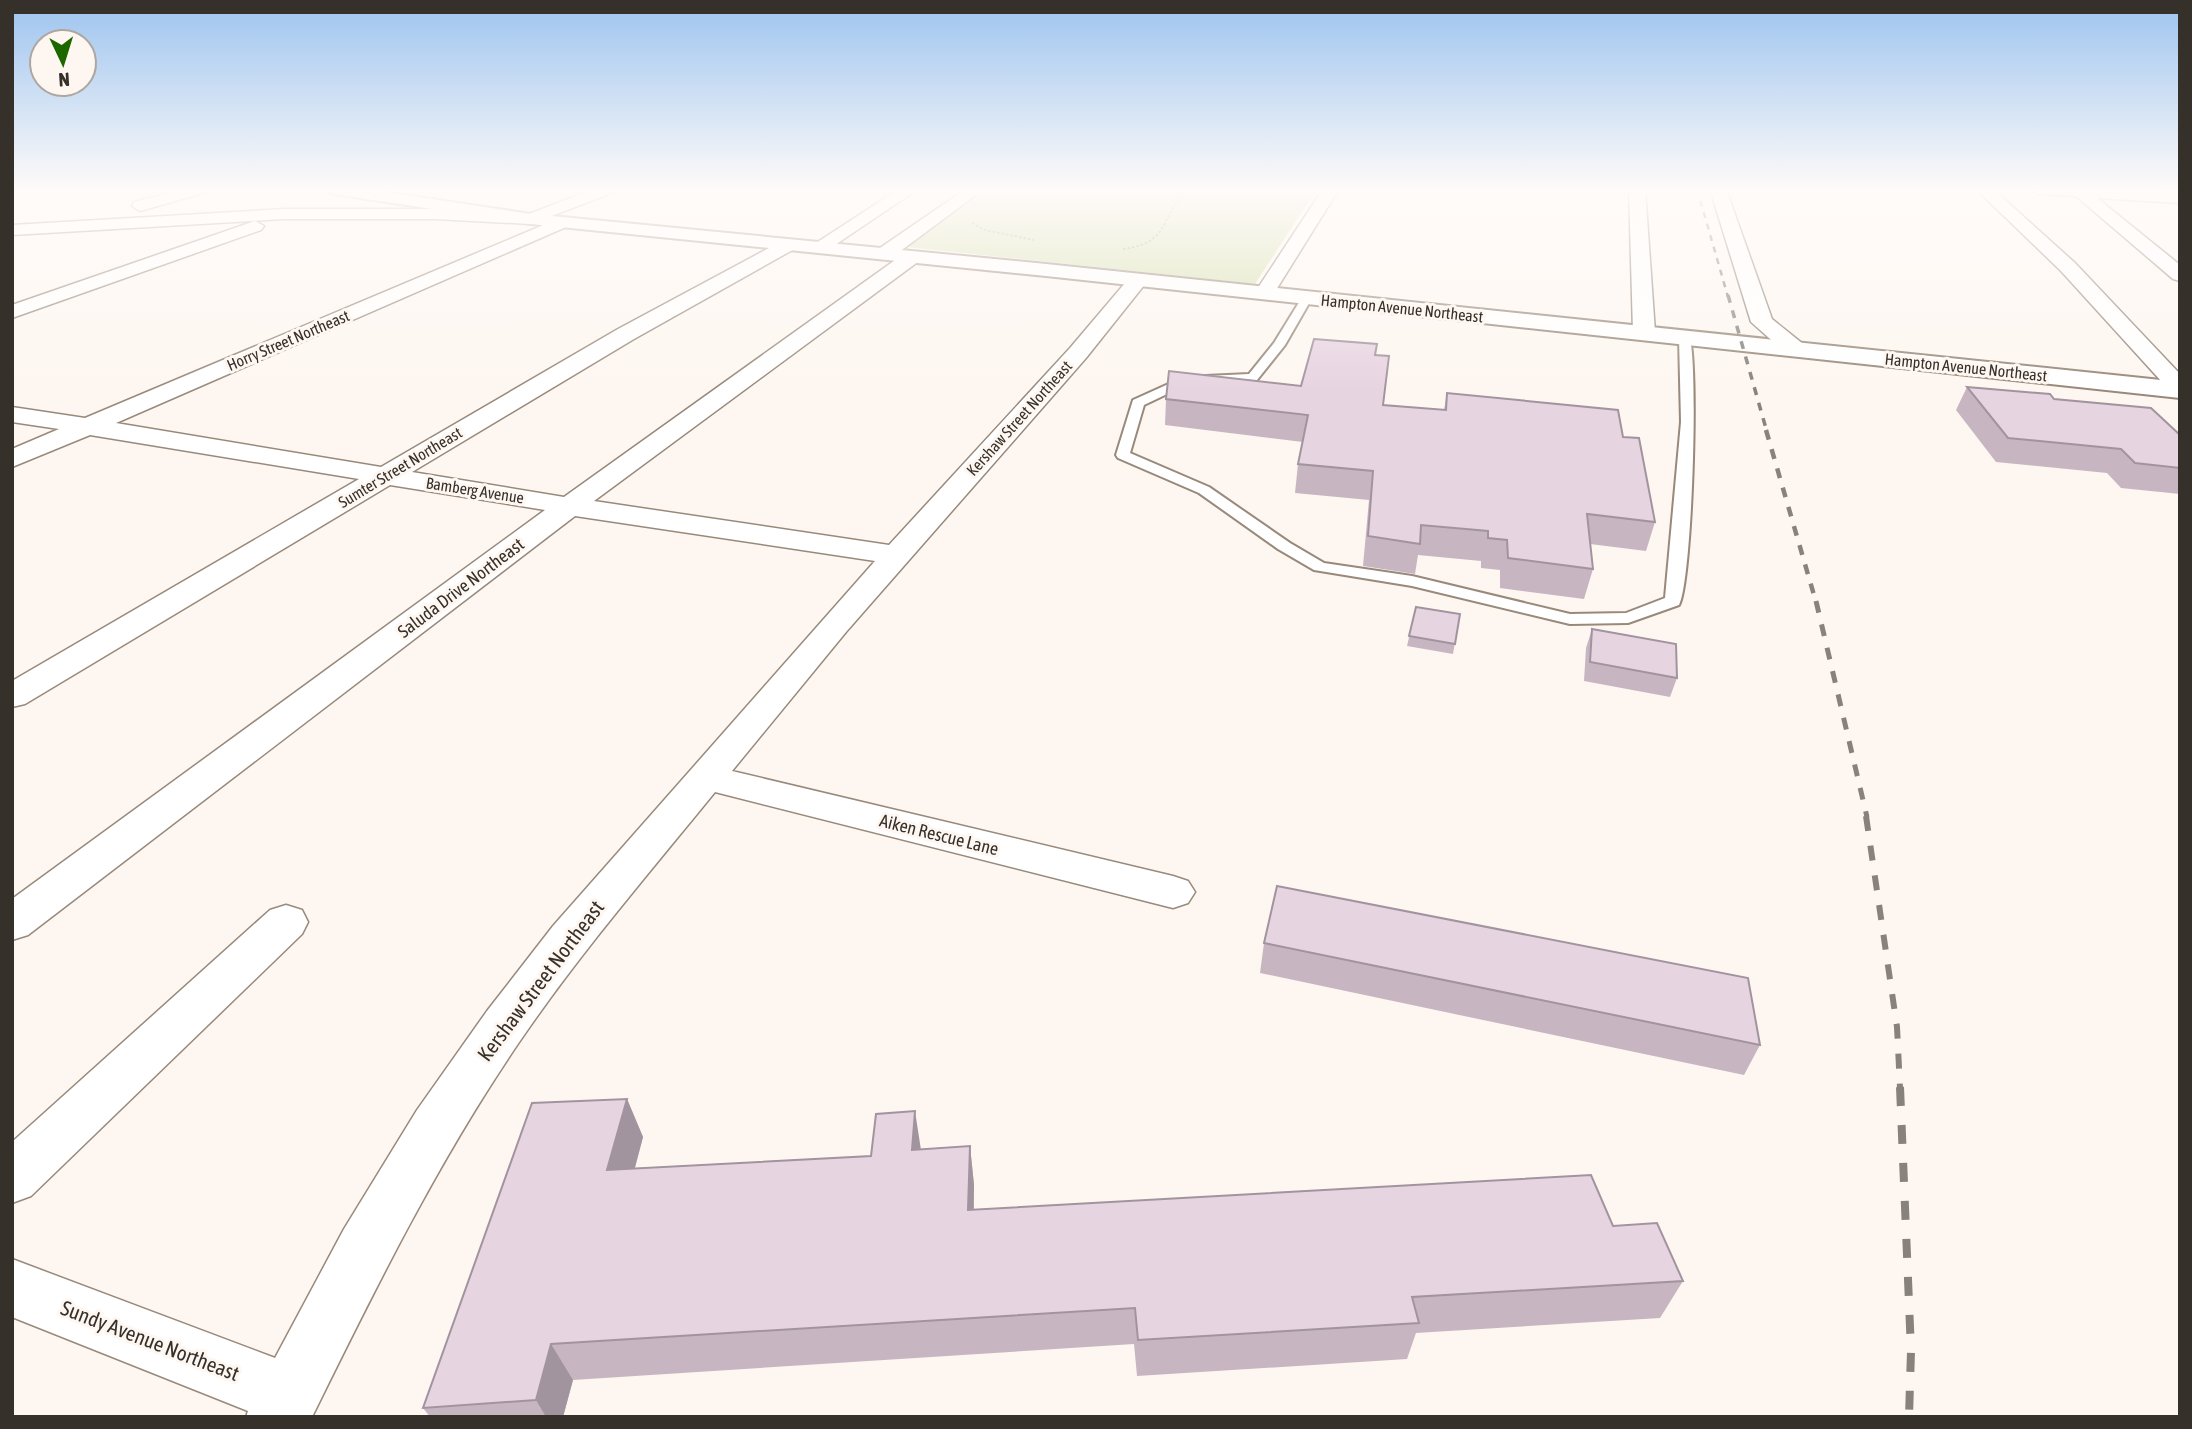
<svg xmlns="http://www.w3.org/2000/svg" width="2192" height="1429" font-family="'Asap Condensed',sans-serif">
<style>
.green{fill:#d7e0b1}
.lines{fill:none;stroke-linecap:round;stroke-linejoin:round}
.service-casing{stroke:#98897b;stroke-width:4}
.minor-casing{stroke:#98897b;stroke-width:3}
.tertiary-casing{stroke:#98897b;stroke-width:4}
.path{stroke:#b1aaa4;stroke-width:2;stroke-dasharray:2.5 2;stroke-linecap:butt}
.service{fill:#fff;fill-rule:evenodd}
.minor{fill:#fff;fill-rule:evenodd}
.tertiary{fill:#fff;fill-rule:evenodd}
.rail-far5{stroke:#88827c;stroke-width:2.5;stroke-dasharray:6 6;stroke-linecap:butt}
.rail-far4{stroke:#88827c;stroke-width:3.5;stroke-dasharray:8 8;stroke-linecap:butt}
.rail-far3{stroke:#88827c;stroke-width:4.5;stroke-dasharray:10 10;stroke-linecap:butt}
.rail-far2{stroke:#88827c;stroke-width:5;stroke-dasharray:12 12;stroke-linecap:butt}
.rail-far1{stroke:#88827c;stroke-width:6;stroke-dasharray:15 15;stroke-linecap:butt}
.rail{stroke:#88827c;stroke-width:8;stroke-dasharray:19 19;stroke-linecap:butt}
.wall{fill:#c7b6c2}
.shaded-wall{fill:#a2949e}
.building{fill:#e7d4e1;stroke:#a2949e;stroke-width:2}
.labels{text-anchor:middle;stroke-width:6;stroke-linejoin:round;paint-order:stroke}
.far-street-label{font-size:16px;fill:#36302a;stroke:#fef7f1}
.street-label{font-size:18px;fill:#36302a;stroke:#fef7f1}
.near-street-label{font-size:21px;fill:#36302a;stroke:#fef7f1}
</style>
<rect width="100%" height="100%" fill="#fef7f1"/>
<path class="green" d="M 989,189 L 1317,189 L 1255,284 L 907,247 Z"/>
<g class="lines">
<g class="service-casing">
<path id="service" d="M 1303,296 L 1312,298 L 1285,345 L 1257,380 L 1186,385 L 1144,405 L 1130,453 L 1209,487 L 1290,543 L 1324,563 L 1412,576 L 1570,614 L 1626,613 L 1665,598 L 1681,422 L 1679,337 L 1689,335 C 1699,362 1692,581 1679,605 L 1628,623 L 1570,624 L 1412,586 L 1314,570 L 1278,549 L 1199,493 L 1118,458 L 1116,455 L 1133,400 L 1184,377 L 1249,374 L 1274,343 Z"/>
</g>
<g class="minor-casing">
<path id="minor" d="M 184,189 L 209,189 L 207,192 L 140,211 L 132,206 L 134,202 Z
M 594,189 L 616,189 L 614,192 L 531,224 L 435,219 L 284,219 L 12,235 L 12,225 L 284,209 L 435,209 L 529,214 Z
M 899,189 L 918,189 L 826,251 L 812,251 L 810,247 Z
M 966,189 L 984,189 L 891,258 L 877,258 L 875,254 L 877,250 Z
M 1323,189 L 1339,189 L 1271,298 L 1257,298 L 1254,294 Z
M 1629,189 L 1645,189 L 1655,332 L 1652,337 L 1636,337 L 1633,332 Z
M 1710,189 L 1726,189 L 1772,319 L 1803,344 L 1806,349 L 1803,354 L 1787,354 L 1751,322 Z
M 1976,189 L 1993,189 L 2075,263 L 2180,374 L 2180,395 L 2172,393 L 2061,271 Z
M 2030,189 L 2109,189 L 2180,193 L 2180,203 L 2097,198 L 2180,265 L 2180,281 L 2173,279 L 2076,196 L 2038,194 Z
M 560,218 L 569,223 L 566,227 L 116,423 L 381,467 L 618,329 L 784,240 L 796,240 L 799,244 L 796,248 L 634,339 L 412,472 L 564,497 L 905,253 L 912,251 L 921,257 L 919,261 L 594,501 L 889,545 L 1070,348 L 1131,276 L 1145,276 L 1148,280 L 1145,284 L 1086,358 L 846,632 L 732,771 L 1173,876 L 1188,881 L 1195,892 L 1188,903 L 1173,908 L 715,792 C 649,873 581,952 522,1038 C 440,1157 376,1287 312,1417 L 246,1417 L 248,1411 L 12,1317 L 12,1259 L 275,1358 L 344,1229 L 417,1110 L 487,1011 L 553,926 L 875,561 L 575,516 L 28,935 L 12,940 L 12,899 L 545,510 L 390,485 L 25,704 L 12,707 L 12,681 L 359,479 L 90,435 L 12,467 L 12,449 L 59,429 L 12,422 L 12,407 L 85,418 Z
M 255,221 L 264,226 L 261,230 L 12,318 L 12,305 Z
M 286,905 L 302,910 L 308,922 L 302,934 L 31,1196 L 12,1203 L 12,1142 L 270,910 Z"/>
</g>
<g class="tertiary-casing">
<path id="tertiary" d="M 326,189 L 365,189 L 531,214 L 1046,264 L 2180,382 L 2180,398 L 1046,276 L 531,224 L 334,194 Z"/>
</g>
<path class="path" d="M 972,223 L 985,230 L 1034,240
M 1123,249 C 1174,242 1157,216 1189,189"/>
<use href="#service" class="service"/>
<use href="#minor" class="minor"/>
<use href="#tertiary" class="tertiary"/>
<path class="rail-far5" d="M 1697,189 L 1728,297"/>
<path class="rail-far4" d="M 1728,295 L 1767,432"/>
<path class="rail-far3" d="M 1766,430 L 1816,602"/>
<path class="rail-far2" d="M 1816,601 L 1867,817"/>
<path class="rail-far1" d="M 1866,816 L 1897,1027 L 1900,1088"/>
<path class="rail" d="M 1900,1087 L 1911,1351 L 1909,1417"/>
</g>
<path class="wall" d="M 1376,355 L 1383,405 L 1444,410 L 1447,393 L 1623,437 L 1655,522 L 1646,551 L 1590,544 L 1593,569 L 1584,599 L 1500,588 L 1500,570 L 1481,568 L 1481,561 L 1418,555 L 1415,574 L 1363,566 L 1369,500 L 1295,493 L 1298,464 L 1303,442 L 1165,425 L 1166,399 L 1301,386 Z
M 1967,387 L 2054,399 L 2180,435 L 2180,494 L 2121,488 L 2107,473 L 1996,462 L 1956,410 Z
M 1416,607 L 1460,614 L 1453,654 L 1407,646 Z
M 1592,629 L 1677,678 L 1670,697 L 1584,681 L 1586,648 Z
M 1264,943 L 1760,1045 L 1744,1075 L 1260,973 Z
M 627,1099 L 643,1137 L 635,1168 L 871,1156 L 921,1149 L 970,1146 L 974,1185 L 974,1210 L 1613,1226 L 1683,1281 L 1660,1318 L 1416,1333 L 1407,1359 L 1137,1376 L 1134,1344 L 573,1380 L 563,1417 L 430,1417 L 423,1408 Z"/>
<path class="shaded-wall" d="M 627,1099 L 643,1137 L 624,1208 L 607,1170 Z
M 915,1111 L 921,1150 L 912,1150 Z
M 970,1146 L 974,1185 L 973,1248 L 968,1210 Z
M 551,1344 L 573,1380 L 563,1417 L 546,1417 L 536,1400 Z"/>
<path class="building" d="M 1314,339 L 1377,344 L 1375,355 L 1389,356 L 1383,405 L 1446,410 L 1447,393 L 1618,410 L 1623,437 L 1639,438 L 1655,522 L 1587,514 L 1593,569 L 1508,558 L 1507,540 L 1488,538 L 1488,531 L 1421,525 L 1420,544 L 1368,536 L 1373,471 L 1298,464 L 1308,415 L 1166,399 L 1169,371 L 1301,386 Z
M 1967,387 L 2050,394 L 2054,399 L 2151,408 L 2180,435 L 2180,468 L 2135,463 L 2121,449 L 2008,438 Z
M 1416,607 L 1460,614 L 1455,644 L 1409,636 Z
M 1592,629 L 1676,644 L 1677,678 L 1590,662 Z
M 1277,886 L 1748,978 L 1760,1045 L 1264,943 Z
M 627,1099 L 607,1170 L 871,1156 L 876,1114 L 915,1111 L 912,1150 L 970,1146 L 968,1210 L 1591,1175 L 1613,1226 L 1657,1223 L 1683,1281 L 1412,1297 L 1419,1323 L 1138,1340 L 1135,1308 L 551,1344 L 536,1400 L 423,1408 L 532,1103 Z"/>
<linearGradient id="sky" x2="0" y2="1"><stop stop-color="#9dc4ef"/><stop offset="0.49" stop-color="#fffbf9"/><stop offset="1" stop-color="#fffbf9" stop-opacity="0"/></linearGradient>
<rect width="2192" height="389" fill="url(#sky)"/>
<g class="labels">
<g class="far-street-label">
<text transform="translate(1402 308) rotate(6)" y="6">Hampton Avenue Northeast</text>
<text transform="translate(288 340) rotate(-23)" y="6">Horry Street Northeast</text>
<text transform="translate(1966 367) rotate(6)" y="6">Hampton Avenue Northeast</text>
<text transform="translate(1019 418) rotate(-48)" y="6">Kershaw Street Northeast</text>
<text transform="translate(400 467) rotate(-31)" y="6">Sumter Street Northeast</text>
<text transform="translate(475 490) rotate(9)" y="6">Bamberg Avenue</text>
</g>
<g class="street-label">
<text transform="translate(461 588) rotate(-37)" y="6">Saluda Drive Northeast</text>
<text transform="translate(939 835) rotate(14)" y="6">Aiken Rescue Lane</text>
</g>
<g class="near-street-label">
<text transform="translate(541 981) rotate(-53)" y="7">Kershaw Street Northeast</text>
<text transform="translate(150 1341) rotate(21)" y="7">Sundy Avenue Northeast</text>
</g>
</g>
<rect width="2192" height="1429" fill="none" stroke="#36302a" stroke-width="28"/>
<g transform="translate(63 63) rotate(176)"><circle r="33" fill="#fef7f1" stroke="#aea7a1" stroke-width="2"/>
<path d="M0-5L12 26L0 18L-12 26Z" fill="#1d6701"/>
<text y="-10" font-size="19" font-weight="bold" text-anchor="middle" fill="#36302a">N</text>
</g>
</svg>
